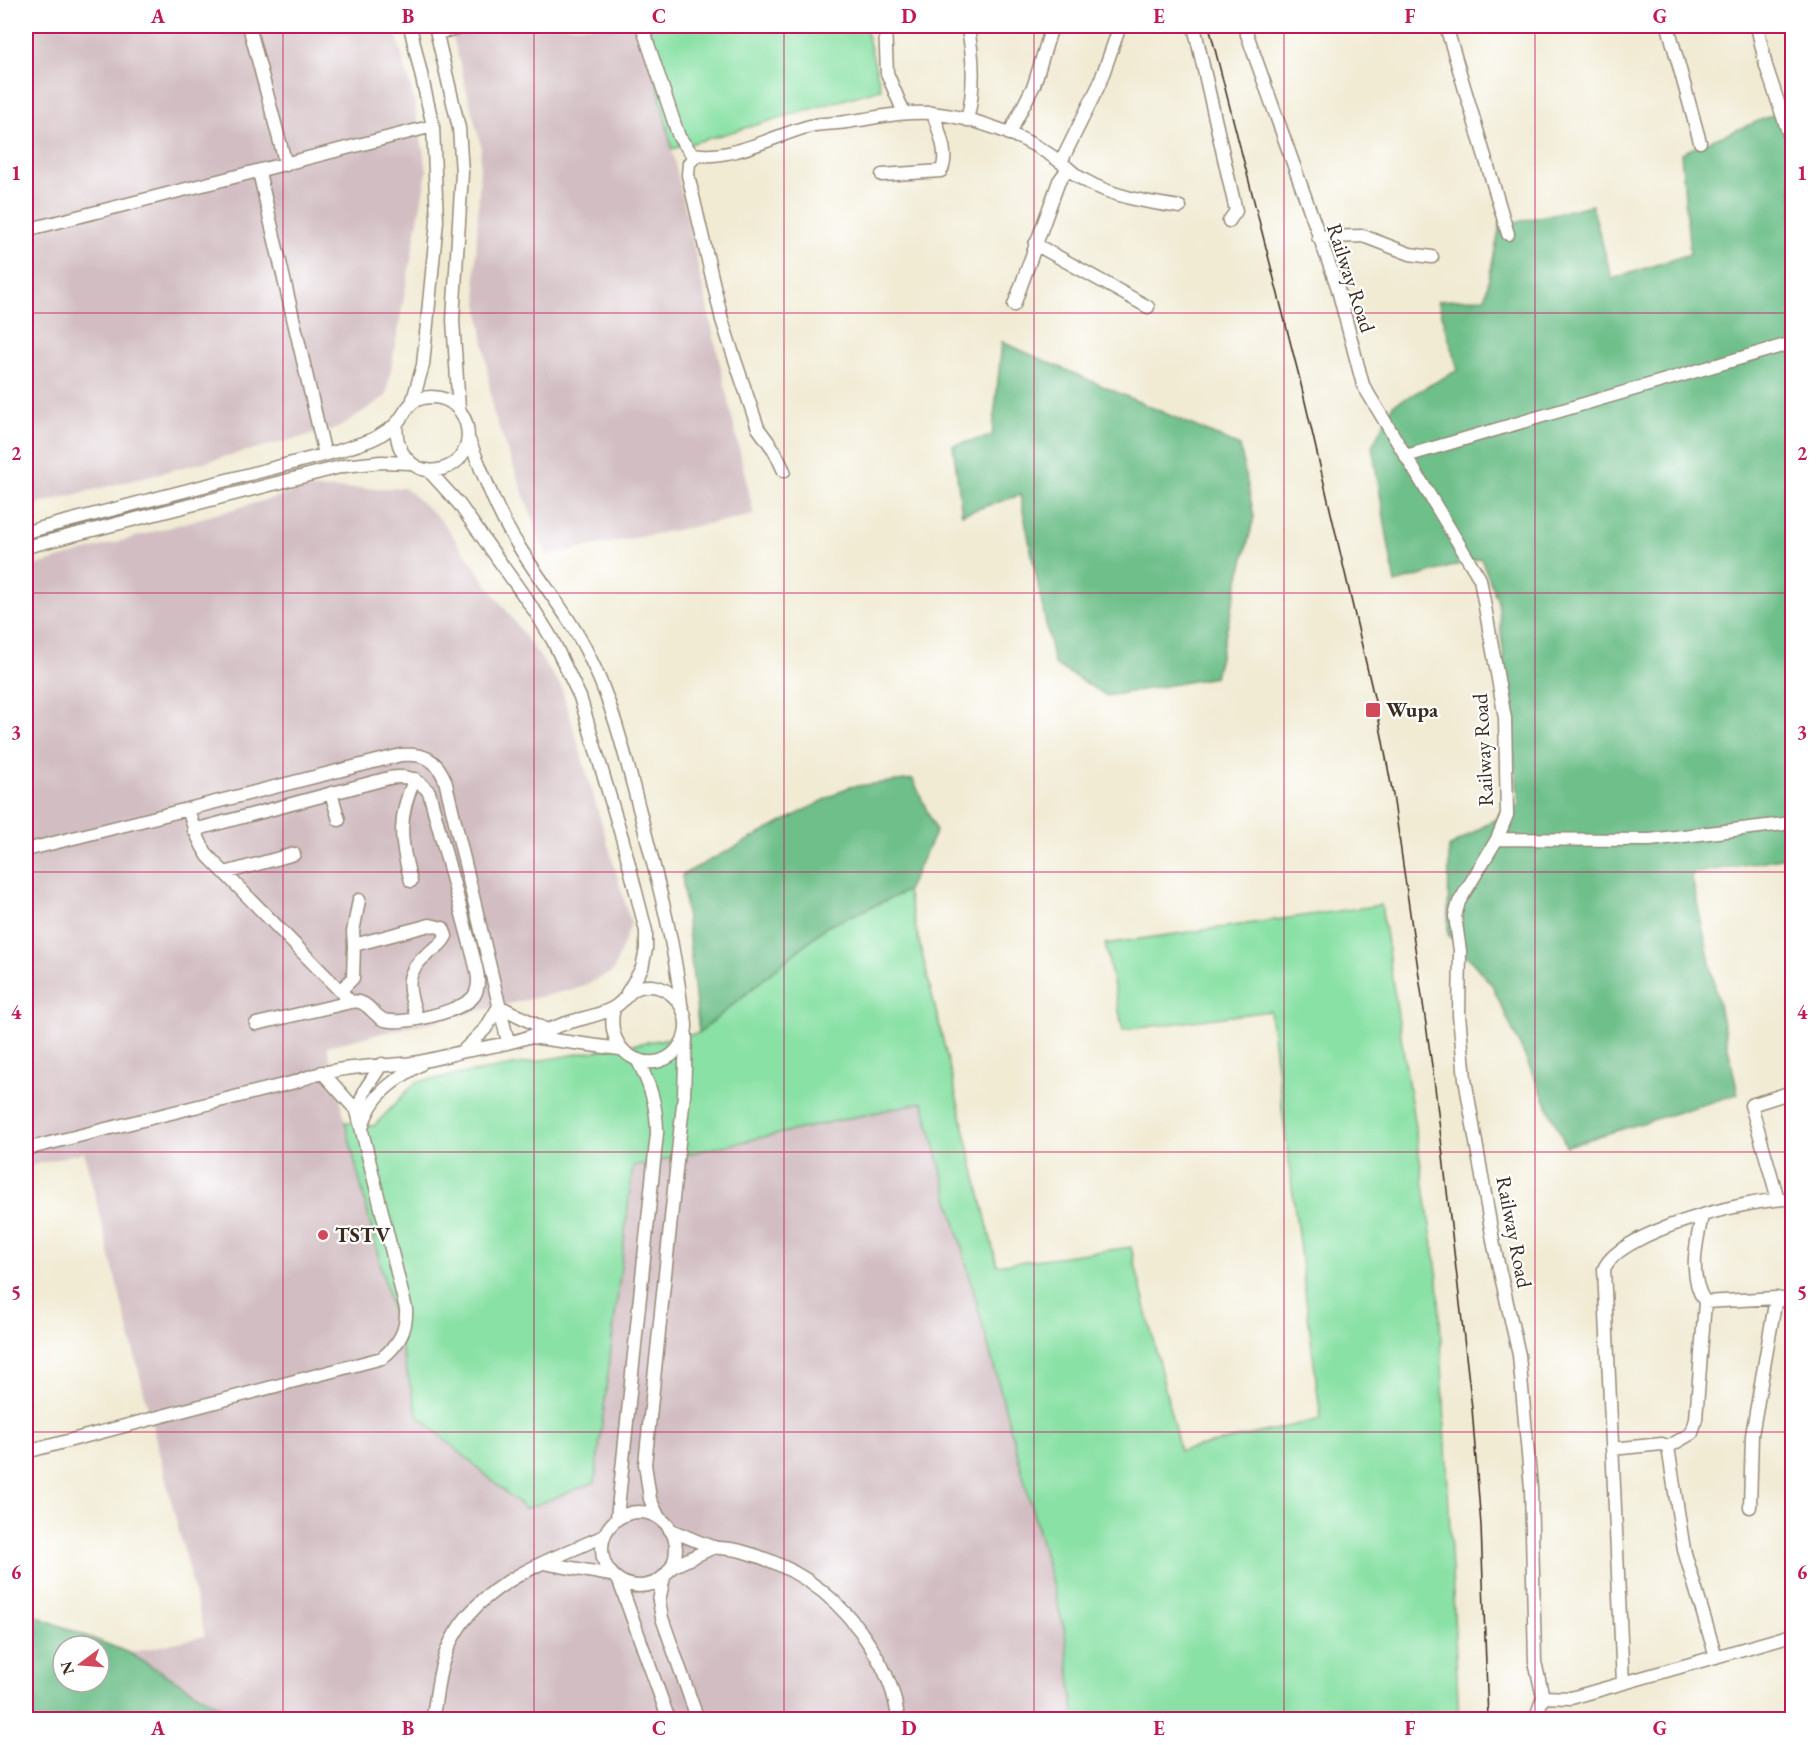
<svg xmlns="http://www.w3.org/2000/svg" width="1818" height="1745" font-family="'EB Garamond',serif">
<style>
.industrial{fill:#d2bec2}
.green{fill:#89e1a5;stroke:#628662;stroke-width:1.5}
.forest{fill:#6ebf8a;stroke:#547454;stroke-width:1.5;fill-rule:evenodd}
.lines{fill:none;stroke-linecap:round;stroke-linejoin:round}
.minor-casing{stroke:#968a79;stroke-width:15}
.minor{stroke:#fff;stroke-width:12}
.tram{stroke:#3b2a1e;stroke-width:1.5}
.grid{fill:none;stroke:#c2185b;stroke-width:1.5;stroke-opacity:0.55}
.poi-dot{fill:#d1495b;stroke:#fff;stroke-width:2}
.labels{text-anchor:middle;stroke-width:4.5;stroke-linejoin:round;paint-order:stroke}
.street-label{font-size:21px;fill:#3b2a1e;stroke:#fff}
.poi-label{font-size:21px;font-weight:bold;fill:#3b2a1e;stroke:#fff;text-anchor:start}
.neatline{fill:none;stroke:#c2185b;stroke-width:2}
.grid-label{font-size:20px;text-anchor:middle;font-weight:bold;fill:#c2185b}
</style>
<rect width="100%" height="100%" fill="#fff"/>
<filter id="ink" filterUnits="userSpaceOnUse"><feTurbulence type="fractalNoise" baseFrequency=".0167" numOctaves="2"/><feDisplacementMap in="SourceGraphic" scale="12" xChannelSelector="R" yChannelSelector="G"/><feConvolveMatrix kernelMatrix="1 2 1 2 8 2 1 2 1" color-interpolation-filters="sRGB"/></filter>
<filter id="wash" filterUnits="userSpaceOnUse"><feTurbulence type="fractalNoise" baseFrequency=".008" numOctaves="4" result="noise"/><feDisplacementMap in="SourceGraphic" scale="24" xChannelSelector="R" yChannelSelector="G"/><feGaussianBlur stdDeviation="1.35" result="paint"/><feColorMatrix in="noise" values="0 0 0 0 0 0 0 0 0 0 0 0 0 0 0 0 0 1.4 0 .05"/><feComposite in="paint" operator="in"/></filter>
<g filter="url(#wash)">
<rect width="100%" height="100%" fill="#f1ebd4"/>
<path class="industrial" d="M 26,26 L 394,26 L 413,96 L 427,171 L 386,396 L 338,428 L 26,507 Z
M 450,26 L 644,26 L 754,515 L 546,555 L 493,411 L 475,279 L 481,146 Z
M 405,488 L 441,520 L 561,686 L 631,923 L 613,972 L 578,988 L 327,1046 L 418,1416 L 595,1482 L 633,1166 L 923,1102 L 1065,1632 L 1075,1719 L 241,1719 L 129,1653 L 205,1636 L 84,1152 L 26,1167 L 26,568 L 305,489 Z"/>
<path class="green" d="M 644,26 L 865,26 L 881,89 L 672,149 Z
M 907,891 L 997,1265 L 1131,1247 L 1180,1451 L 1321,1419 L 1270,1011 L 1123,1030 L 1105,944 L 1381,905 L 1438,1278 L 1459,1719 L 1075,1719 L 1065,1632 L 923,1102 L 633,1166 L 595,1482 L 525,1509 L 418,1416 L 345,1122 L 374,1126 L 416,1082 L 699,1033 L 826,927 Z"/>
<path class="forest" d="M 1792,107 L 1792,856 L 1691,874 L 1738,1094 L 1566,1146 L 1492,985 L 1448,934 L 1449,847 L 1519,805 L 1498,602 L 1481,558 L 1395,583 L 1372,446 L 1393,405 L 1458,370 L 1438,301 L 1485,298 L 1500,226 L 1592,205 L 1612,279 L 1690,254 L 1681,153 Z
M 1002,342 L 1240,446 L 1254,517 L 1215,677 L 1107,696 L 1054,664 L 1020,495 L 962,514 L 953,445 L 992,436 Z
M 913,779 L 936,831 L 907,891 L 826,927 L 699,1033 L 682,875 L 849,787 Z
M 26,1612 L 129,1653 L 241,1719 L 26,1719 ZM 63,1646 L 99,1646 L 99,1682 L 63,1682 Z"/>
</g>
<g filter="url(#ink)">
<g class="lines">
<g class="minor-casing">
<path id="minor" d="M 249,26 L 286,165
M 410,26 L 433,126 L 437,221 L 423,365 L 412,403
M 435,26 L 459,128 L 462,173 L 453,320 L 459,409
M 642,26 L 679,137 L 692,154 C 732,161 772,136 810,126 C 822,123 834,124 846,122 C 875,118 903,111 932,113 C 975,118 1024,135 1059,161 C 1068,167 1074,175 1084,180 C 1113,197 1147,202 1180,207
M 885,26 L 887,73 L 904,113
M 1194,26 L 1236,211 L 1229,221
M 1244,26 L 1337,286 L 1363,385 L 1480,579 L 1505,718 L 1507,815 L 1497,839 L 1459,902 L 1455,916 L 1460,951 L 1459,1015 L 1465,1079 L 1494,1246 L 1519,1355 L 1531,1488 L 1535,1662 L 1543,1697 L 1535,1720
M 1446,26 L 1508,234
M 1668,26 L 1700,142
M 1757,26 L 1766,66 L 1792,144
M 437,33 L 468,26
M 967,120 C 975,90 974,55 967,26
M 1009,134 L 1034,85 L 1052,26
M 697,155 L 689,163 L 688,175 L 722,320 L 734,357 L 758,428 L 774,450 L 784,471
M 1061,162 L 1099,85 L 1120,26
M 259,172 L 325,455
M 882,175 L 941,171 C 950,156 938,129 933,113
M 26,230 L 433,126
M 1318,237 L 1363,236 L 1410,254 L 1432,257
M 1035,244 L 1148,307
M 1014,305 L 1059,181 L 1067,170
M 468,438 C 484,474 496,512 518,545 C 541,583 570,616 589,656 C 614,706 626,759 640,812 C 656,875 674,939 681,1004
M 1406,456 L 1792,343
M 428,470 L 459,504 L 536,613 L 552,639 L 580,697 L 623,841 L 646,931 L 646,949 L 642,968 L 627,993
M 26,532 L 339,451 C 351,446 366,443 377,437 C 383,433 392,428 396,424 C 408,411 407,398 431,397 C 472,396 483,458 442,469 C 413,477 393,450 397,423
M 26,547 L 344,466 L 381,462 L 411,463
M 331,793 L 339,820
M 188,809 C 193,827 198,841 208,856 L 351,1002 C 367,999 371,1013 382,1019 C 399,1027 464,1011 474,996 C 482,983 476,968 473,955 L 429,792 C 417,778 407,775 389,778 L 194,830
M 1497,839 L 1650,840 L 1792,823
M 26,850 L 401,755 C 424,753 436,759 445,780 L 508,1042
M 225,873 L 294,854
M 411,881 C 400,842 397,816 415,779
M 359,900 L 353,932 L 354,945 L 430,925 L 443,928 L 446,936 C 442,944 437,947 430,952 C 402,973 408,988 417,1018
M 341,990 L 353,978 L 354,945
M 256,1024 L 351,1002
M 531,1037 L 620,1049
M 464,1050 L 486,1028 L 499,1006 L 547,1030
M 357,1111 L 366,1088 L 382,1064
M 362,1128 C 370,1095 394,1080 421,1064
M 26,1149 L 295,1082 C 330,1067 365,1067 402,1064 C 423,1063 444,1056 465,1051 C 487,1047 510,1044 531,1036 C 544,1032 556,1026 570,1022 C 583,1018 601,1015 613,1008 C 628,1000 628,985 651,986 C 678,988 695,1020 681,1044 C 659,1081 602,1058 614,1008
M 1778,1199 L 1751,1105 L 1792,1092
M 1702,1216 C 1696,1244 1688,1276 1705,1302 L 1776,1298 L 1792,1301
M 1668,1447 L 1684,1550 L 1716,1657
M 1612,1449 L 1662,1444 L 1668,1447 L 1692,1433 L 1696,1419 L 1705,1302
M 26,1452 L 382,1358 C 399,1344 407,1331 406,1309 L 357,1111 L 322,1072
M 1750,1507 L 1752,1435 L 1776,1298
M602 1549a37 37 0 1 1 74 0a37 37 0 1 1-74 0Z
M 617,1518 L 657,1133 C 657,1105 650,1085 638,1061
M 659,1518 L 650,1499 L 645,1464 L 684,1095 L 686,1035
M 670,1530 C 684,1535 699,1543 713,1547 C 722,1549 732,1548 741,1551 C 797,1566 840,1597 871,1647 C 885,1669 896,1693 898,1720
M 544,1563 L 611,1575
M 672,1567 L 714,1547
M 664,1577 L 659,1601 L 662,1618 L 698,1720
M 619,1581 L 669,1720
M 1623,1683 L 1604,1269 C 1619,1231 1752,1198 1792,1199
M 1543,1697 L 1571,1698 L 1792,1635
M 432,1720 C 436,1702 437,1683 442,1665 C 463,1588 539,1565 604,1536"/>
</g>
<use href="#minor" class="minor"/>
<path class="tram" d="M 1209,26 L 1299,376 L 1377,710 L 1393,795 L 1435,1087 L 1472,1408 L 1481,1526 L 1488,1720"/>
</g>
</g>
<path class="grid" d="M 283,26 L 283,1720M 534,26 L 534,1720M 784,26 L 784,1720M 1034,26 L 1034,1720M 1284,26 L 1284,1720M 1535,26 L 1535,1720M 26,313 L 1792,313M 26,593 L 1792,593M 26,872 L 1792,872M 26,1152 L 1792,1152M 26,1432 L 1792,1432"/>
<g class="poi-dot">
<rect x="1365" y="702" width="16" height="16" rx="3"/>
<circle cx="323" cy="1235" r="6"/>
</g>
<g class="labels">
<g class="street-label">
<text transform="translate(1351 278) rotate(72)" y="7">Railway Road</text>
<text transform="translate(1483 750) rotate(-93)" y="7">Railway Road</text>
<text transform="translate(1514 1232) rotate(79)" y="7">Railway Road</text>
</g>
<g class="poi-label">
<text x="1386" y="717">Wupa</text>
<text x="335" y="1242">TSTV</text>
</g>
</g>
<rect width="1818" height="1745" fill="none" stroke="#fff" stroke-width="66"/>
<g transform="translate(81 1664) rotate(254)"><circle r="28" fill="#ffffff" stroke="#b1aaa5" stroke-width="1.5"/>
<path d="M0-4.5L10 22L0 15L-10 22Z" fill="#d1495b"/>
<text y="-9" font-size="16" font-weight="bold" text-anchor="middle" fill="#3b2a1e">N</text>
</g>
<rect x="33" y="33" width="1752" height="1679" class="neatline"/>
<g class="grid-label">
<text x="158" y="23">A</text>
<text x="408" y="23">B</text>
<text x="659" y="23">C</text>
<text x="909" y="23">D</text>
<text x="1159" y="23">E</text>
<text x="1410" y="23">F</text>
<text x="1660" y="23">G</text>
<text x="16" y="180">1</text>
<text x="1802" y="180">1</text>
<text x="16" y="460">2</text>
<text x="1802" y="460">2</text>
<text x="16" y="739">3</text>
<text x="1802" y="739">3</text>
<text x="16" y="1019">4</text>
<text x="1802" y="1019">4</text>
<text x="16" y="1299">5</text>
<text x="1802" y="1299">5</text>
<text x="16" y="1579">6</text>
<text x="1802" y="1579">6</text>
<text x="158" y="1735">A</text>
<text x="408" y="1735">B</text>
<text x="659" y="1735">C</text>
<text x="909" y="1735">D</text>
<text x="1159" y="1735">E</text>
<text x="1410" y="1735">F</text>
<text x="1660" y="1735">G</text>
</g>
</svg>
